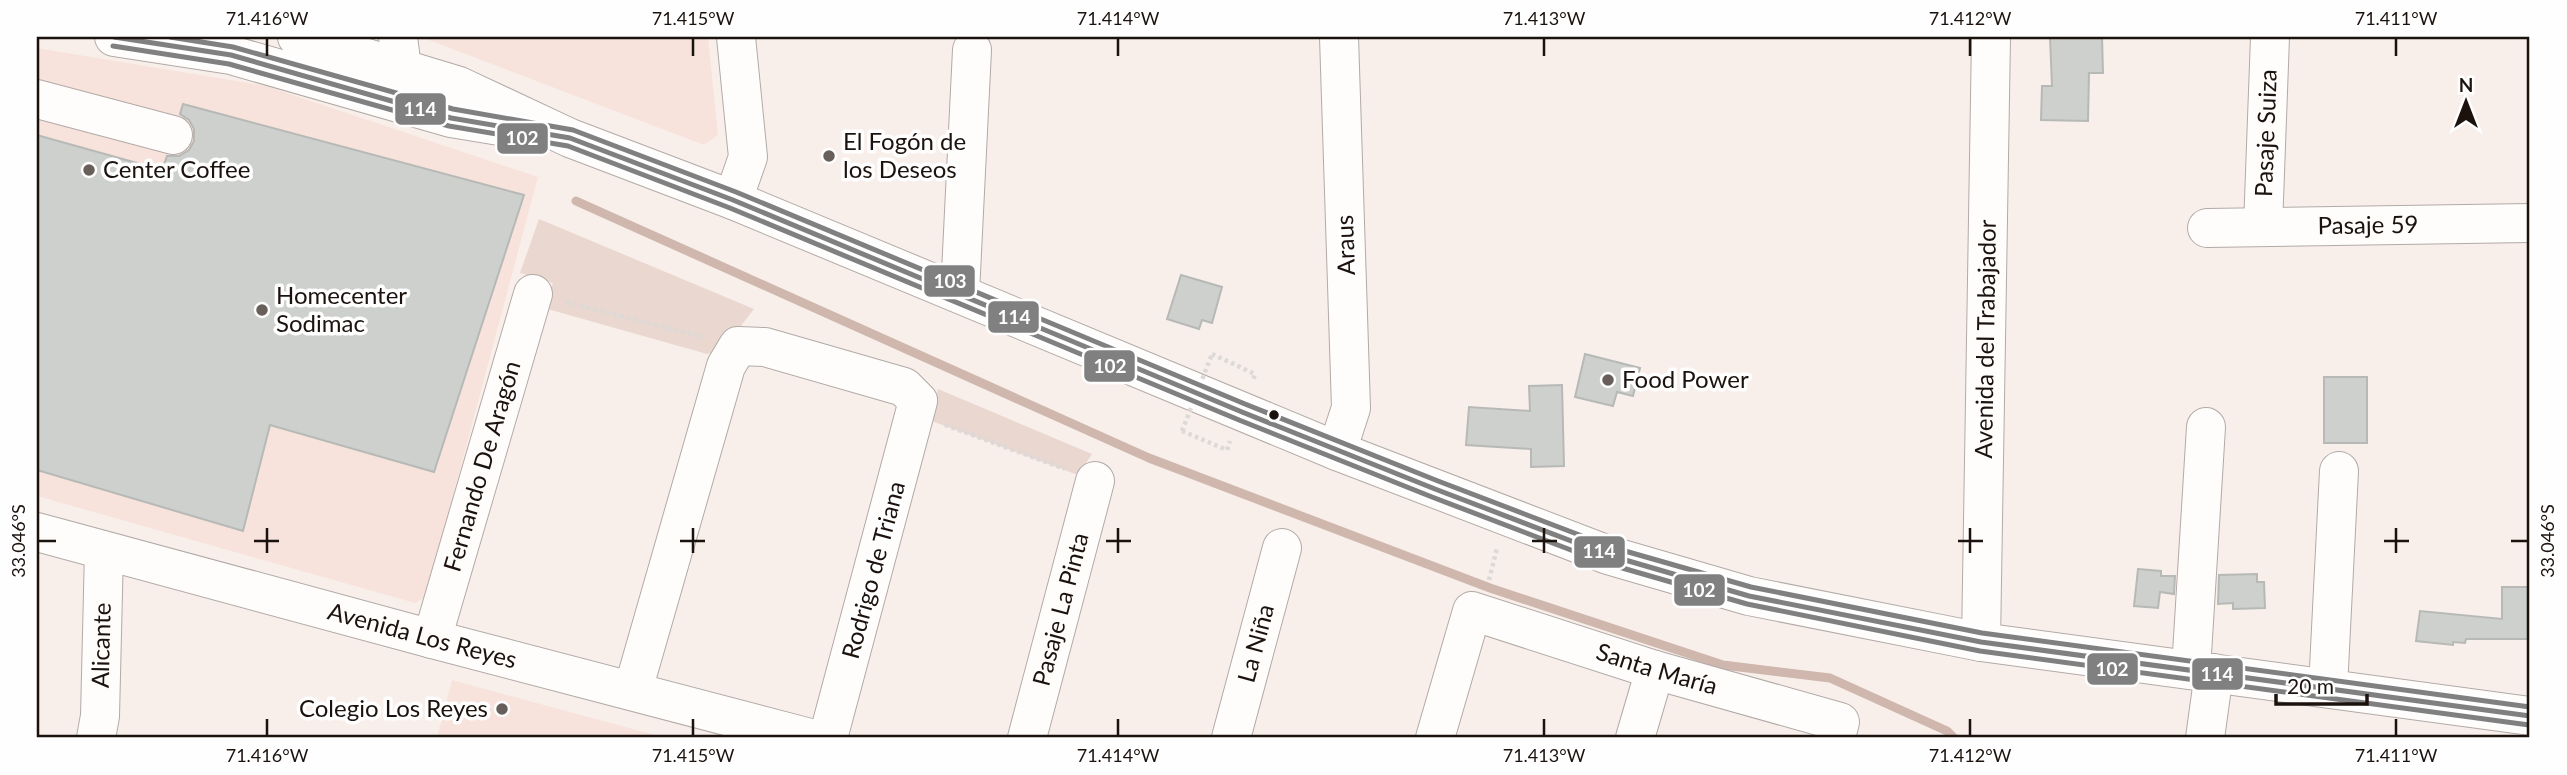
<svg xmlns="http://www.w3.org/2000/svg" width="2567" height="775" font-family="Lato,sans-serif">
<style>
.built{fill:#f7e3dc}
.green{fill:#e9d7d0}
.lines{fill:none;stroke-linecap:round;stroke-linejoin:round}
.stream{stroke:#cfb7ad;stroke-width:9}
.building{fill:#ced0cd;stroke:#b7b9b6;stroke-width:2}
.minor-casing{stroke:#b2aaa6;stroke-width:40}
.major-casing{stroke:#b2aaa6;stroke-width:40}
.path{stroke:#dcd9d7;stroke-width:4.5;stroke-dasharray:3.5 3.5;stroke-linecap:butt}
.minor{stroke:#fefdfc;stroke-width:38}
.major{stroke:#fefdfc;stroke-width:38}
.path-bridge{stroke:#dcd9d7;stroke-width:4.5;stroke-dasharray:3.5 3.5;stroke-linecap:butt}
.bus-1-casing{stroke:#fefefe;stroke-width:10}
.bus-2-casing{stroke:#fefefe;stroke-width:10}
.bus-3-casing{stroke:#fefefe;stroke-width:10}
.bus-1{stroke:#808080;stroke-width:5}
.bus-2{stroke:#808080;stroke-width:5}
.bus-3{stroke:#808080;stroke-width:5}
.ticks{fill:none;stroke:#1b120e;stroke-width:2.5}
.poi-dot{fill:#685f5b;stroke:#fefefe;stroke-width:2.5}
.bus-dot{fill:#1b120e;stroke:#fefefe;stroke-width:2.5}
.labels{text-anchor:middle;stroke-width:7;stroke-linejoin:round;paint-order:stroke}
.street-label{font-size:24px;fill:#1b120e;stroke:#fefefe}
.poi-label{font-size:24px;fill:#1b120e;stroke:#fefefe;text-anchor:start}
.line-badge{stroke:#fefefe;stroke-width:2.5}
.badge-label{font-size:19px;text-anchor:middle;font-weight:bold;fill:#fff}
.neatline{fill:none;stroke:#1b120e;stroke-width:2.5}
.ticks-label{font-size:18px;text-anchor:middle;fill:#1b120e}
</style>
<rect width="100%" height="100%" fill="#f8efeb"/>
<path class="built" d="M 421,37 L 708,37 L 718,135 L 704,145 Z
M 37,48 L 266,86 L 538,177 L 426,597 L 415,603 L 37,496 Z
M 452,680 L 666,738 L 437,738 Z"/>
<path class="green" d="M 539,219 L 754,309 L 723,349 L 707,354 L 544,308 L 553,283 L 520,273 Z
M 938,389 L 1092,454 L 1078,475 L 929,420 Z"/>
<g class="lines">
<path class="stream" d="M 576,201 L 1149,458 L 1490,588 L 1723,665 L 1830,678 L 1947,731 L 1954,738"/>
</g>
<path class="building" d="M 2050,37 L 2102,37 L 2103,73 L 2089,73 L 2088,121 L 2041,120 L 2042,86 L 2052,86 Z
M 183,104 L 524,195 L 434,472 L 270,425 L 243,531 L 37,470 L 37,135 L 162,170 L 167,156 L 179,156 L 189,150 L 194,141 L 194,129 L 189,120 L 180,114 Z
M 1181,275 L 1222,287 L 1212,323 L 1202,320 L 1199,329 L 1167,319 Z
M 1585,354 L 1640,368 L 1633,396 L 1617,392 L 1613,406 L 1575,397 Z
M 2324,377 L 2367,377 L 2367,443 L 2324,443 Z
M 1562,385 L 1564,466 L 1531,467 L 1531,449 L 1466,445 L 1469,407 L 1530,411 L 1529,386 Z
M 2138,569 L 2161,571 L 2161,576 L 2175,576 L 2174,594 L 2160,592 L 2158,608 L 2134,606 Z
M 2257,574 L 2257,582 L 2264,582 L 2265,608 L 2233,609 L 2233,603 L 2218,604 L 2219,575 Z
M 2502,587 L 2530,587 L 2530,639 L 2466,639 L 2465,643 L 2453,642 L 2453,645 L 2416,641 L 2420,611 L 2502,619 Z"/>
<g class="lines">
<g class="minor-casing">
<g id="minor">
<path d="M 398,37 L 402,68"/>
<path d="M 37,99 L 173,135"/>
<path d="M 733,200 L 748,157 L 736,37"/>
<path id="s1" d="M 2263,227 L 2270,37"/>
<path id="s2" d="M 2207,228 L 2530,223"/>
<path d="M 960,293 L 972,50"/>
<path d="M 1337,451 L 1351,408 L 1339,37"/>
<path id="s3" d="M 37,532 L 432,639 L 810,738"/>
<path id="s4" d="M 432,639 L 533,294"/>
<path id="s5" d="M 1981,642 L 1991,37"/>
<path d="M 2191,670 L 2206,427"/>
<path d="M 2328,688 L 2339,471"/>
<path d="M 633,690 L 726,366 L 738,346 L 765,347 L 904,387 L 918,401 L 828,738"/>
<path id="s6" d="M 96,738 L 100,716 L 104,551"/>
<path id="s7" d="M 1027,738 L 1095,481"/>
<path id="s8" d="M 1231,738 L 1282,548"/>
<path id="s9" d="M 1435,738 L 1472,611 L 1655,670 L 1840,722 L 1836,738"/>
<path d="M 1635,738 L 1655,670"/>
<path d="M 2205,738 L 2214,673"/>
</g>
</g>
<g class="major-casing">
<path id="major" d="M 114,37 L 231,55 L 451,118 L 523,130
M 297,37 L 459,86 L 570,138 L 733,200 L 1337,451 L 1608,555 L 1749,596 L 1981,642 L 2530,716"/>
</g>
<path class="path" d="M 566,302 L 703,337
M 1212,354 L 1255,374 L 1253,380
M 945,425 L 1065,469
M 1182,431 L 1227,450 L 1230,441
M 1489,580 L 1497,548"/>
<use href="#minor" class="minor"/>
<use href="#major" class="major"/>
<path class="path-bridge" d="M 1182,431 L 1212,354"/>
<g class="bus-1-casing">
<path id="bus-1" d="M 114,37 L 231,55 L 451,118 L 570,138 L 733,200 L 1242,412 L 1435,489 L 1608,555 L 1749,596 L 1981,642 L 2530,716"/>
</g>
<g class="bus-2-casing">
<path id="bus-2" d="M 113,46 L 229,64 L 449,126 L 568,146 L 730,208 L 1239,420 L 1432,497 L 1605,563 L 1747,604 L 1980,651 L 2529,725"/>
</g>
<g class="bus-3-casing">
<path id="bus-3" d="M 170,37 L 233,47 L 453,109 L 573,130 L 736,192 L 1245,404 L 1438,481 L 1611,547 L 1751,587 L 1982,633 L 2530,707"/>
</g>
<use href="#bus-1" class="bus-1"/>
<use href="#bus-2" class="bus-2"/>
<use href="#bus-3" class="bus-3"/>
</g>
<path class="ticks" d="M 267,38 L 267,56M 693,38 L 693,56M 1118,38 L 1118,56M 1544,38 L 1544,56M 1970,38 L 1970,56M 2396,38 L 2396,56M 267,528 L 267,553M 693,528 L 693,553M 1118,528 L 1118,553M 1544,528 L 1544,553M 1970,528 L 1970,553M 2396,528 L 2396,553M 38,541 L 56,541M 254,541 L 279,541M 680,541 L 705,541M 1106,541 L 1131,541M 1532,541 L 1557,541M 1958,541 L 1983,541M 2384,541 L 2409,541M 2511,541 L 2528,541M 267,719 L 267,736M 693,719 L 693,736M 1118,719 L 1118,736M 1544,719 L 1544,736M 1970,719 L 1970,736M 2396,719 L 2396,736"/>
<g class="poi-dot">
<circle cx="829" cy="156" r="7"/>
<circle cx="89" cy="170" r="7"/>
<circle cx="262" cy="310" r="7"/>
<circle cx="1608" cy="380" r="7"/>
<circle cx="502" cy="709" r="7"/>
</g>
<circle class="bus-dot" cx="1274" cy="415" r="6"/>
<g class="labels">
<g class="street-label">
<text dy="8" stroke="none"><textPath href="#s1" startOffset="94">Pasaje Suiza</textPath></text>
<text dy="8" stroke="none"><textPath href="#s2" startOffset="161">Pasaje 59</textPath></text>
<text transform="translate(1346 245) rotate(-92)" y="8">Araus</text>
<text dy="8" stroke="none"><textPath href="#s5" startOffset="303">Avenida del Trabajador</textPath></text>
<text dy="8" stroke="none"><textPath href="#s4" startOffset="180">Fernando De Aragón</textPath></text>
<text transform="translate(874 570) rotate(-75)" y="8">Rodrigo de Triana</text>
<text dy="8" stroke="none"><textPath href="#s7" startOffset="133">Pasaje La Pinta</textPath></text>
<text dy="8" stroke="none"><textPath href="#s3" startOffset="399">Avenida Los Reyes</textPath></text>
<text dy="8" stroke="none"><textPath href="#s8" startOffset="98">La Niña</textPath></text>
<text dy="8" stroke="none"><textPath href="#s6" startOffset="93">Alicante</textPath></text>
<text dy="8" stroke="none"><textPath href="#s9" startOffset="326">Santa María</textPath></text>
</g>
<g class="poi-label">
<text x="843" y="150">El Fogón de<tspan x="843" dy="28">los Deseos</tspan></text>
<text x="103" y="178">Center Coffee</text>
<text x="276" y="304">Homecenter<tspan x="276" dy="28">Sodimac</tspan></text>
<text x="1622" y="388">Food Power</text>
<text x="488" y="717" text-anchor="end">Colegio Los Reyes</text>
</g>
</g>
<g class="line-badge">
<rect x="394" y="92" width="53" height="34" rx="7" fill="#808080"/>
<rect x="496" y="122" width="53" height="33" rx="7" fill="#808080"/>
<rect x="923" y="264" width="53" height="34" rx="7" fill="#808080"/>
<rect x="987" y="300" width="53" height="34" rx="7" fill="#808080"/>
<rect x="1083" y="349" width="53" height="34" rx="7" fill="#808080"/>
<rect x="1573" y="535" width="53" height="34" rx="7" fill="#808080"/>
<rect x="1673" y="573" width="53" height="34" rx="7" fill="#808080"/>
<rect x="2086" y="652" width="53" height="34" rx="7" fill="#808080"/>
<rect x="2191" y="657" width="53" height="34" rx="7" fill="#808080"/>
</g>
<g class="badge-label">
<text x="420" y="116">114</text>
<text x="522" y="145">102</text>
<text x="950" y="288">103</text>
<text x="1014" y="324">114</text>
<text x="1110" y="373">102</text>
<text x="1599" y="558">114</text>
<text x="1699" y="597">102</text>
<text x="2112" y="676">102</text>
<text x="2217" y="681">114</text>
</g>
<rect width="2567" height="775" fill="none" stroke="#fefefe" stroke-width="77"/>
<g transform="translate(2466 102)" stroke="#fefefe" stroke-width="5" paint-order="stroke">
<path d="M0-5L12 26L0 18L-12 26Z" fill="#1b120e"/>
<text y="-10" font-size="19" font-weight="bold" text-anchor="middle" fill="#1b120e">N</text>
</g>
<path d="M2276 694v10h91v-10" fill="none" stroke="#1b120e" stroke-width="3.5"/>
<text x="2287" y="694" font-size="21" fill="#1b120e" stroke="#fefefe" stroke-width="5" paint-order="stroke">20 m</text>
<rect x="38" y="38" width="2490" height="698" class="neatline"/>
<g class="ticks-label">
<text x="267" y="25">71.416°W</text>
<text x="693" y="25">71.415°W</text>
<text x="1118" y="25">71.414°W</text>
<text x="1544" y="25">71.413°W</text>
<text x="1970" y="25">71.412°W</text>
<text x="2396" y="25">71.411°W</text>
<text transform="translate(19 541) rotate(-90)" y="6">33.046°S</text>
<text transform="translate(2548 541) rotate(-90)" y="6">33.046°S</text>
<text x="267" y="762">71.416°W</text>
<text x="693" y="762">71.415°W</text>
<text x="1118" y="762">71.414°W</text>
<text x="1544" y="762">71.413°W</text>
<text x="1970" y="762">71.412°W</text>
<text x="2396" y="762">71.411°W</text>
</g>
</svg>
